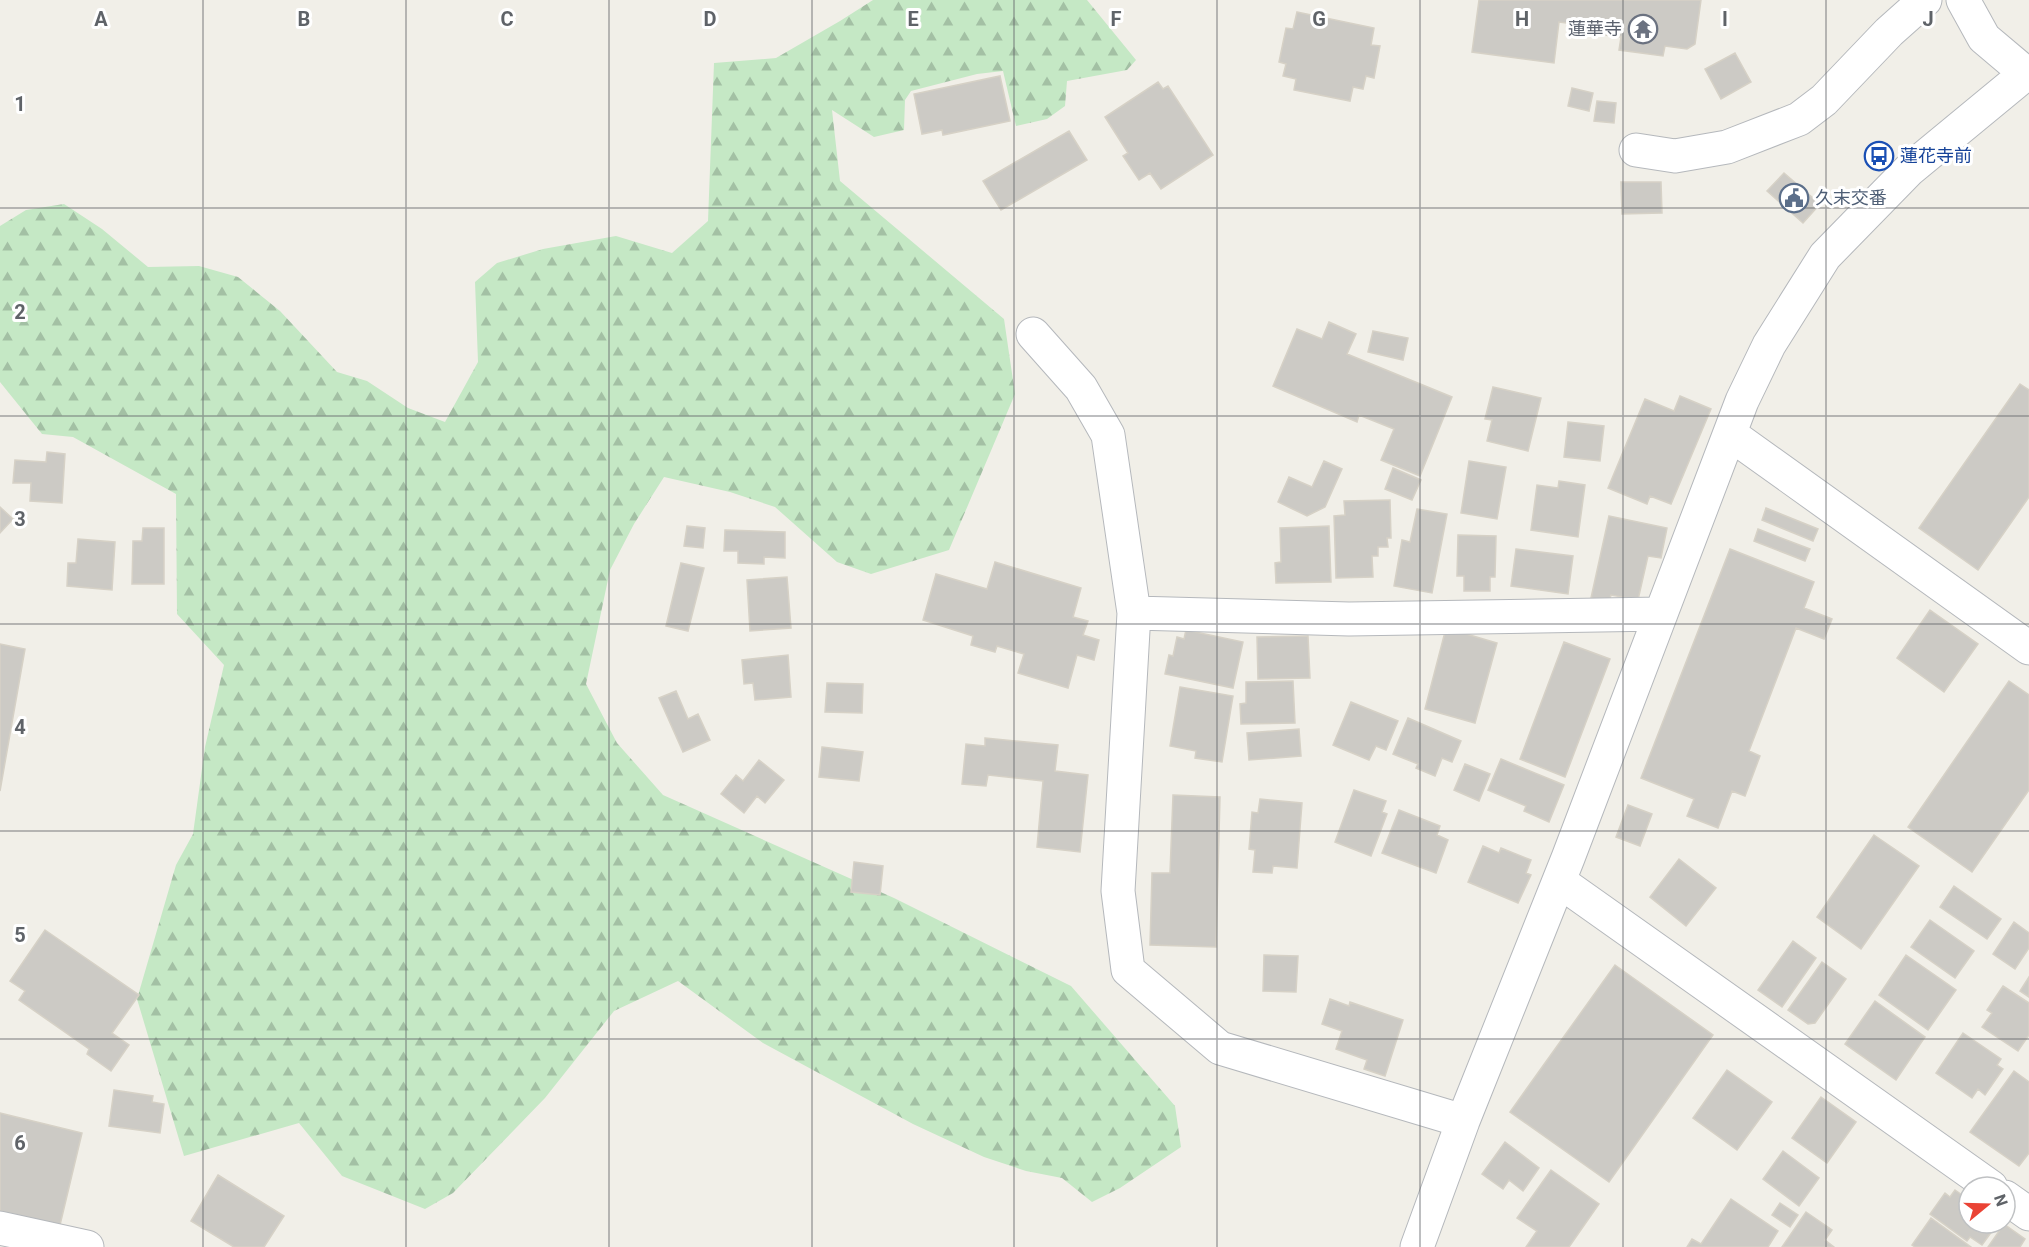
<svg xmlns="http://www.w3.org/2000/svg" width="2029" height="1247" font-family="Roboto,'Noto Sans JP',sans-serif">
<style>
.forest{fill:url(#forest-firs)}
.building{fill:#cccac5;stroke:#d6d1c6;stroke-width:1.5}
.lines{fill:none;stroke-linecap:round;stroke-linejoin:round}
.minor-casing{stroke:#b5b8bc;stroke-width:35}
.minor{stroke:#fff;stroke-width:33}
.grid{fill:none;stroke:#5f6368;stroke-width:1.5;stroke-opacity:0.55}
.labels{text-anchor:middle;stroke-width:6;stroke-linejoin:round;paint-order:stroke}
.worship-label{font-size:18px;fill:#5b616d;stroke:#fff;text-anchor:end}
.transit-label{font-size:18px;fill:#164399;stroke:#fff;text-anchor:start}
.service-label{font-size:18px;fill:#4e5e75;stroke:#fff;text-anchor:start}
.grid-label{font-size:20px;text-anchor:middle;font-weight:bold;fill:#5f6368;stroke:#fff;stroke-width:6;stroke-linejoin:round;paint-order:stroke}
</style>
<defs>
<pattern id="forest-firs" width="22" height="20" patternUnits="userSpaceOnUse" patternTransform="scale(1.5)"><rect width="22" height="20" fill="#c5e8c5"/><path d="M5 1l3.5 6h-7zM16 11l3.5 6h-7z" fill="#a3c0a4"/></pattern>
</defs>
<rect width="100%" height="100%" fill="#f1efe8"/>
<path class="forest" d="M 873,0 L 1087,0 L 1136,60 L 1127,70 L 1067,81 L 1065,106 L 1047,119 L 1016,126 L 1003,71 L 977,74 L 911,91 L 905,100 L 904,130 L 874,137 L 832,110 L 840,181 L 1004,319 L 1015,394 L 949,550 L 871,574 L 837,562 L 775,507 L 730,492 L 664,477 L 634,524 L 610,570 L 586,684 L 617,743 L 663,795 L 894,898 L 1071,986 L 1175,1106 L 1181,1147 L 1120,1188 L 1092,1202 L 1062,1178 L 1026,1171 L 984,1157 L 913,1124 L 763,1043 L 678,981 L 614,1011 L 545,1098 L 453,1193 L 425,1209 L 342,1176 L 299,1123 L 184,1156 L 137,999 L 176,865 L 193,834 L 205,747 L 224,665 L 177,614 L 176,494 L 73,437 L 42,434 L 0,382 L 0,226 L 26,210 L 64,204 L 102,229 L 148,267 L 199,266 L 238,277 L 280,311 L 337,372 L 367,381 L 408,408 L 445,422 L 478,362 L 475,282 L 497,263 L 543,249 L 616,236 L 672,253 L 708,221 L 714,63 L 776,58 L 840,21 Z"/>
<path class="building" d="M 1479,0 L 1701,0 L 1695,44 L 1687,49 L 1665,46 L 1663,56 L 1619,50 L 1621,37 L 1588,33 L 1589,26 L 1559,22 L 1554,63 L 1472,52 Z
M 1297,12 L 1374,28 L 1371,45 L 1380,46 L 1374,78 L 1366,76 L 1363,89 L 1353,87 L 1350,101 L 1294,90 L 1296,79 L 1283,76 L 1286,64 L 1279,62 L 1286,28 L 1293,29 Z
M 1735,53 L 1751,82 L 1721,99 L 1705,69 Z
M 1000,76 L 1010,121 L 943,135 L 942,130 L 922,134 L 914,94 Z
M 1158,82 L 1163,89 L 1168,86 L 1213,155 L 1161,189 L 1150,173 L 1139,180 L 1123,156 L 1128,153 L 1105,117 Z
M 1572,88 L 1593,93 L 1589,111 L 1568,106 Z
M 1597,101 L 1616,103 L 1614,123 L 1594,121 Z
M 1069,131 L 1087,160 L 1001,210 L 983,181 Z
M 1784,173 L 1820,204 L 1803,223 L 1767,191 Z
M 1621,182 L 1661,182 L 1662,213 L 1622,214 Z
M 1329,322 L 1356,334 L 1347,354 L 1452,397 L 1420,476 L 1381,460 L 1394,429 L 1359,415 L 1357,422 L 1273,386 L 1297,329 L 1322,339 Z
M 1373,331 L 1408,338 L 1403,360 L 1368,352 Z
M 2020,384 L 2029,390 L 2029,497 L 1978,570 L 1919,528 Z
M 1493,387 L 1541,398 L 1528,451 L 1487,441 L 1492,420 L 1485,419 Z
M 1680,396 L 1711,409 L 1671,504 L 1650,496 L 1647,504 L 1608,488 L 1645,399 L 1674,411 Z
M 1568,422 L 1604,426 L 1600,461 L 1564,457 Z
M 47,452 L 65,454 L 62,503 L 30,501 L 31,483 L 13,483 L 15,460 L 46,462 Z
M 1324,461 L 1342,469 L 1325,507 L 1307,516 L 1278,502 L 1289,477 L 1312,487 Z
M 1469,461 L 1506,467 L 1497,519 L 1461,513 Z
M 1393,468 L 1421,480 L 1412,500 L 1385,489 Z
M 1559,481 L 1585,485 L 1578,537 L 1531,530 L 1537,485 L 1558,488 Z
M 1390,500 L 1391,538 L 1387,538 L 1388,547 L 1378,547 L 1378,556 L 1372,556 L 1373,577 L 1336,578 L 1334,516 L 1345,515 L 1344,501 Z
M 0,507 L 13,519 L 0,533 Z
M 1766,508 L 1818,529 L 1813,541 L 1762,520 Z
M 1417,509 L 1447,514 L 1432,593 L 1394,586 L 1402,540 L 1410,542 Z
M 1609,516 L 1667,528 L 1661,558 L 1648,556 L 1638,600 L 1611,595 L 1609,602 L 1591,598 Z
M 687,526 L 705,528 L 703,548 L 684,546 Z
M 1329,526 L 1331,582 L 1276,583 L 1275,563 L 1281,562 L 1280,528 Z
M 143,528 L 164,528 L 164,584 L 132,584 L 133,541 L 142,541 Z
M 1758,529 L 1810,549 L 1805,561 L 1754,541 Z
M 725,530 L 785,532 L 785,558 L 764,557 L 764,564 L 738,563 L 738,551 L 724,551 Z
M 1458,535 L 1496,536 L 1495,577 L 1490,577 L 1490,591 L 1464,591 L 1464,576 L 1457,576 Z
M 78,539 L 115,542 L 112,590 L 67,586 L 68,563 L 76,563 Z
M 1516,549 L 1573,556 L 1568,594 L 1511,586 Z
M 1730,549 L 1814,582 L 1804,608 L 1832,619 L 1824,639 L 1796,628 L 1749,751 L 1760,756 L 1745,796 L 1732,791 L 1718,828 L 1687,816 L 1694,799 L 1641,778 Z
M 995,562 L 1081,588 L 1073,617 L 1088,621 L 1083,635 L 1099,640 L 1094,660 L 1077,655 L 1068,688 L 1018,673 L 1024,654 L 997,646 L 995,652 L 971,645 L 973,636 L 923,620 L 936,574 L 987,589 Z
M 681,563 L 704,568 L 688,631 L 666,626 Z
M 787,577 L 791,628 L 750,631 L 747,580 Z
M 1930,610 L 1978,644 L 1944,692 L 1897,658 Z
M 1446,628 L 1497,643 L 1475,723 L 1425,709 Z
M 1186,630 L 1243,642 L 1233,688 L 1165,674 L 1169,655 L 1173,656 L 1177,637 L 1184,639 Z
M 1308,636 L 1310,678 L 1258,679 L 1257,637 Z
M 1564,642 L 1610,659 L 1565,777 L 1520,759 Z
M 0,644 L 25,649 L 0,791 Z
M 788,655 L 791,697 L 755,700 L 753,683 L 744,684 L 742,660 Z
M 1293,681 L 1295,723 L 1241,724 L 1240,704 L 1246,703 L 1246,682 Z
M 2009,681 L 2029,695 L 2029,790 L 1972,872 L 1908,827 Z
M 827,683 L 863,684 L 862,713 L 825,712 Z
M 1180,687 L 1233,696 L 1222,762 L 1195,758 L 1196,751 L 1170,746 Z
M 676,691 L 688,719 L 698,714 L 710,740 L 683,752 L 659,698 Z
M 1351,702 L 1398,721 L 1386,750 L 1376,746 L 1369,760 L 1333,745 Z
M 1408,718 L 1461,741 L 1452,762 L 1442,758 L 1435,776 L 1416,768 L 1418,764 L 1393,754 Z
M 1299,729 L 1301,756 L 1249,760 L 1247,733 Z
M 985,738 L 1058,745 L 1055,771 L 1088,775 L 1080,852 L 1037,847 L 1043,781 L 988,775 L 986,786 L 962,784 L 966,744 L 985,746 Z
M 822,747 L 863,752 L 859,781 L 819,777 Z
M 1501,759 L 1564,785 L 1549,822 L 1524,811 L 1526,806 L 1488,790 Z
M 759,760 L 784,780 L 765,803 L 757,796 L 744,813 L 721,794 L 736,775 L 743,781 Z
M 1465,764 L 1490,774 L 1479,801 L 1454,790 Z
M 1354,790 L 1386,801 L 1382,812 L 1387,814 L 1371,856 L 1335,842 Z
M 1173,795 L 1220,797 L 1216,947 L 1150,945 L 1152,873 L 1170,873 Z
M 1260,799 L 1302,803 L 1297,868 L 1273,866 L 1272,873 L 1253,872 L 1255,850 L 1249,849 L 1252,812 L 1258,813 Z
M 1628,805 L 1652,814 L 1640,846 L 1616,837 Z
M 1399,810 L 1440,826 L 1437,835 L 1448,840 L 1436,873 L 1382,853 Z
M 1874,835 L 1919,866 L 1861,949 L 1817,917 Z
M 1483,846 L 1499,853 L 1501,848 L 1531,860 L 1526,873 L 1531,875 L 1518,903 L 1468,882 Z
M 1679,859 L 1716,888 L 1686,926 L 1650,897 Z
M 854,862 L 883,866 L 880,895 L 851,892 Z
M 1954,886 L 2001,919 L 1987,939 L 1940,907 Z
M 1930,920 L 1974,951 L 1955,978 L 1911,947 Z
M 2014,922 L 2029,933 L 2029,948 L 2015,969 L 1993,954 Z
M 45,930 L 139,995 L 112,1033 L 129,1045 L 111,1071 L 87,1054 L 89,1049 L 19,1000 L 25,991 L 10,981 Z
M 1793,941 L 1816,958 L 1782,1007 L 1758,990 Z
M 1264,955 L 1298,956 L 1296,992 L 1263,991 Z
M 1906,955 L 1956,990 L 1928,1030 L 1879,995 Z
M 1822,962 L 1846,979 L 1815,1023 L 1808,1024 L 1788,1010 Z
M 1615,965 L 1713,1035 L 1609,1182 L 1510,1112 Z
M 2029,977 L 2029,997 L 2020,991 Z
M 2003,986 L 2029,1003 L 2029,1035 L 2018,1051 L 1982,1027 L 1992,1013 L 1987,1010 Z
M 1330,999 L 1349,1006 L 1350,1002 L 1403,1020 L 1385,1076 L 1364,1069 L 1367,1060 L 1336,1049 L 1342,1031 L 1322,1024 Z
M 1875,1001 L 1925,1037 L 1896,1080 L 1845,1044 Z
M 1963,1033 L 2001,1059 L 1997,1065 L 2003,1069 L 1985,1095 L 1978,1089 L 1972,1098 L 1936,1073 Z
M 1727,1070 L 1772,1102 L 1737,1150 L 1693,1118 Z
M 2014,1071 L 2029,1082 L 2029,1153 L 2019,1166 L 1970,1132 Z
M 114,1090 L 153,1096 L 152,1102 L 164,1104 L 160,1133 L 109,1126 Z
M 1821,1097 L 1856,1122 L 1827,1163 L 1792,1138 Z
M 0,1113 L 82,1133 L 60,1225 L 0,1211 Z
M 1505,1142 L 1539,1168 L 1523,1191 L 1509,1180 L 1503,1189 L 1482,1174 Z
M 1783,1151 L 1819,1178 L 1799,1206 L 1763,1179 Z
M 1551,1170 L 1599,1204 L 1569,1247 L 1526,1247 L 1537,1231 L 1517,1218 Z
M 218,1175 L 284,1216 L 264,1247 L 234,1247 L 191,1221 Z
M 1955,1190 L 1969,1200 L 1969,1223 L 1998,1223 L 1982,1245 L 1970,1237 L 1967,1241 L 1930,1214 L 1945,1193 L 1950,1197 Z
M 1731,1199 L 1778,1231 L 1768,1247 L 1687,1247 L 1692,1239 L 1701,1244 Z
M 1780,1203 L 1798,1215 L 1790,1227 L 1772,1215 Z
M 1806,1212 L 1832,1230 L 1825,1240 L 1834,1247 L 1782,1247 Z
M 1931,1218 L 1971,1247 L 1915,1247 L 1912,1245 Z
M 2004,1224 L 2025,1239 L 2020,1247 L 1988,1247 Z"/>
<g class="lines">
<g class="minor-casing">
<path id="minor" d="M 1963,0 L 1984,38 L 2029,76
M 1636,150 L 1675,156 L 1727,147 L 1799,119 L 1824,100 L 1889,32 L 1925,0
M 1033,334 L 1081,388 L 1108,435 L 1134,613 L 1118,891 L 1128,970 L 1220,1048 L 1463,1121
M 1730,434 L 2029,648
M 1134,613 L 1349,619 L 1661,614
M 1559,881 L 1991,1187
M 2005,1197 L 2029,1214
M 0,1228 L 87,1247
M 1417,1247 L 1463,1121 L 1568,858 L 1742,401 L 1769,345 L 1825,256 L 1909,170 L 2029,71"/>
</g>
<use href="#minor" class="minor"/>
</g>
<path class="grid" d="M 203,0 L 203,1247M 406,0 L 406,1247M 609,0 L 609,1247M 812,0 L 812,1247M 1014,0 L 1014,1247M 1217,0 L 1217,1247M 1420,0 L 1420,1247M 1623,0 L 1623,1247M 1826,0 L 1826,1247M 0,208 L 2029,208M 0,416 L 2029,416M 0,624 L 2029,624M 0,831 L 2029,831M 0,1039 L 2029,1039"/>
<defs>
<g id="temple-ring" transform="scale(1.5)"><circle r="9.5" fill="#fff" stroke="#6b7280" stroke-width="1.5"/><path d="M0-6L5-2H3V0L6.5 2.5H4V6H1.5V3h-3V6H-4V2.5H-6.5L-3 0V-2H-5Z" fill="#6b7280"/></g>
<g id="bus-ring" transform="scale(1.5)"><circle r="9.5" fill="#fff" stroke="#1a4fb4" stroke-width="1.5"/><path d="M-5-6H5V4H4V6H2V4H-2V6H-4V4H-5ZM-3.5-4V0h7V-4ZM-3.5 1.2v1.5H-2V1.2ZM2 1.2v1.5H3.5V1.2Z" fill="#1a4fb4"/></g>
<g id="civic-ring" transform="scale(1.5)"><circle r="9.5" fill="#fff" stroke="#5c6f8a" stroke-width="1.5"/><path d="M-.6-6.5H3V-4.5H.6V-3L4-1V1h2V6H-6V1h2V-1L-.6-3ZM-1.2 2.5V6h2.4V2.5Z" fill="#5c6f8a"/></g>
</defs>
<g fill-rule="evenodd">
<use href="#temple-ring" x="1643" y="29"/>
<use href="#bus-ring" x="1879" y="156"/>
<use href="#civic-ring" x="1794" y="198"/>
</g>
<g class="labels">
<g class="worship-label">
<text x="1622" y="35">蓮華寺</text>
</g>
<g class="transit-label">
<text x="1900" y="162">蓮花寺前</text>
</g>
<g class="service-label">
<text x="1815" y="204">久末交番</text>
</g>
</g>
<g class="grid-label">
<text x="101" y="26">A</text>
<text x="304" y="26">B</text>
<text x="507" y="26">C</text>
<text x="710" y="26">D</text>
<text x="913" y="26">E</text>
<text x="1116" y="26">F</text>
<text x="1319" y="26">G</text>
<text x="1522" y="26">H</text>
<text x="1725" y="26">I</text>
<text x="1928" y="26">J</text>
<text x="20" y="111">1</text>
<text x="20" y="319">2</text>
<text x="20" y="526">3</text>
<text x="20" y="734">4</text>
<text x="20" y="942">5</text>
<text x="20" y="1150">6</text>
</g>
<g transform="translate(1987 1205) rotate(71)"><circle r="28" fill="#ffffff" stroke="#bfc1c3" stroke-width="1.5"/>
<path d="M0-4.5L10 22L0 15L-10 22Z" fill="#ea4335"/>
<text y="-9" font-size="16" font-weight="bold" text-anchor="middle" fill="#5f6368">N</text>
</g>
</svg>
